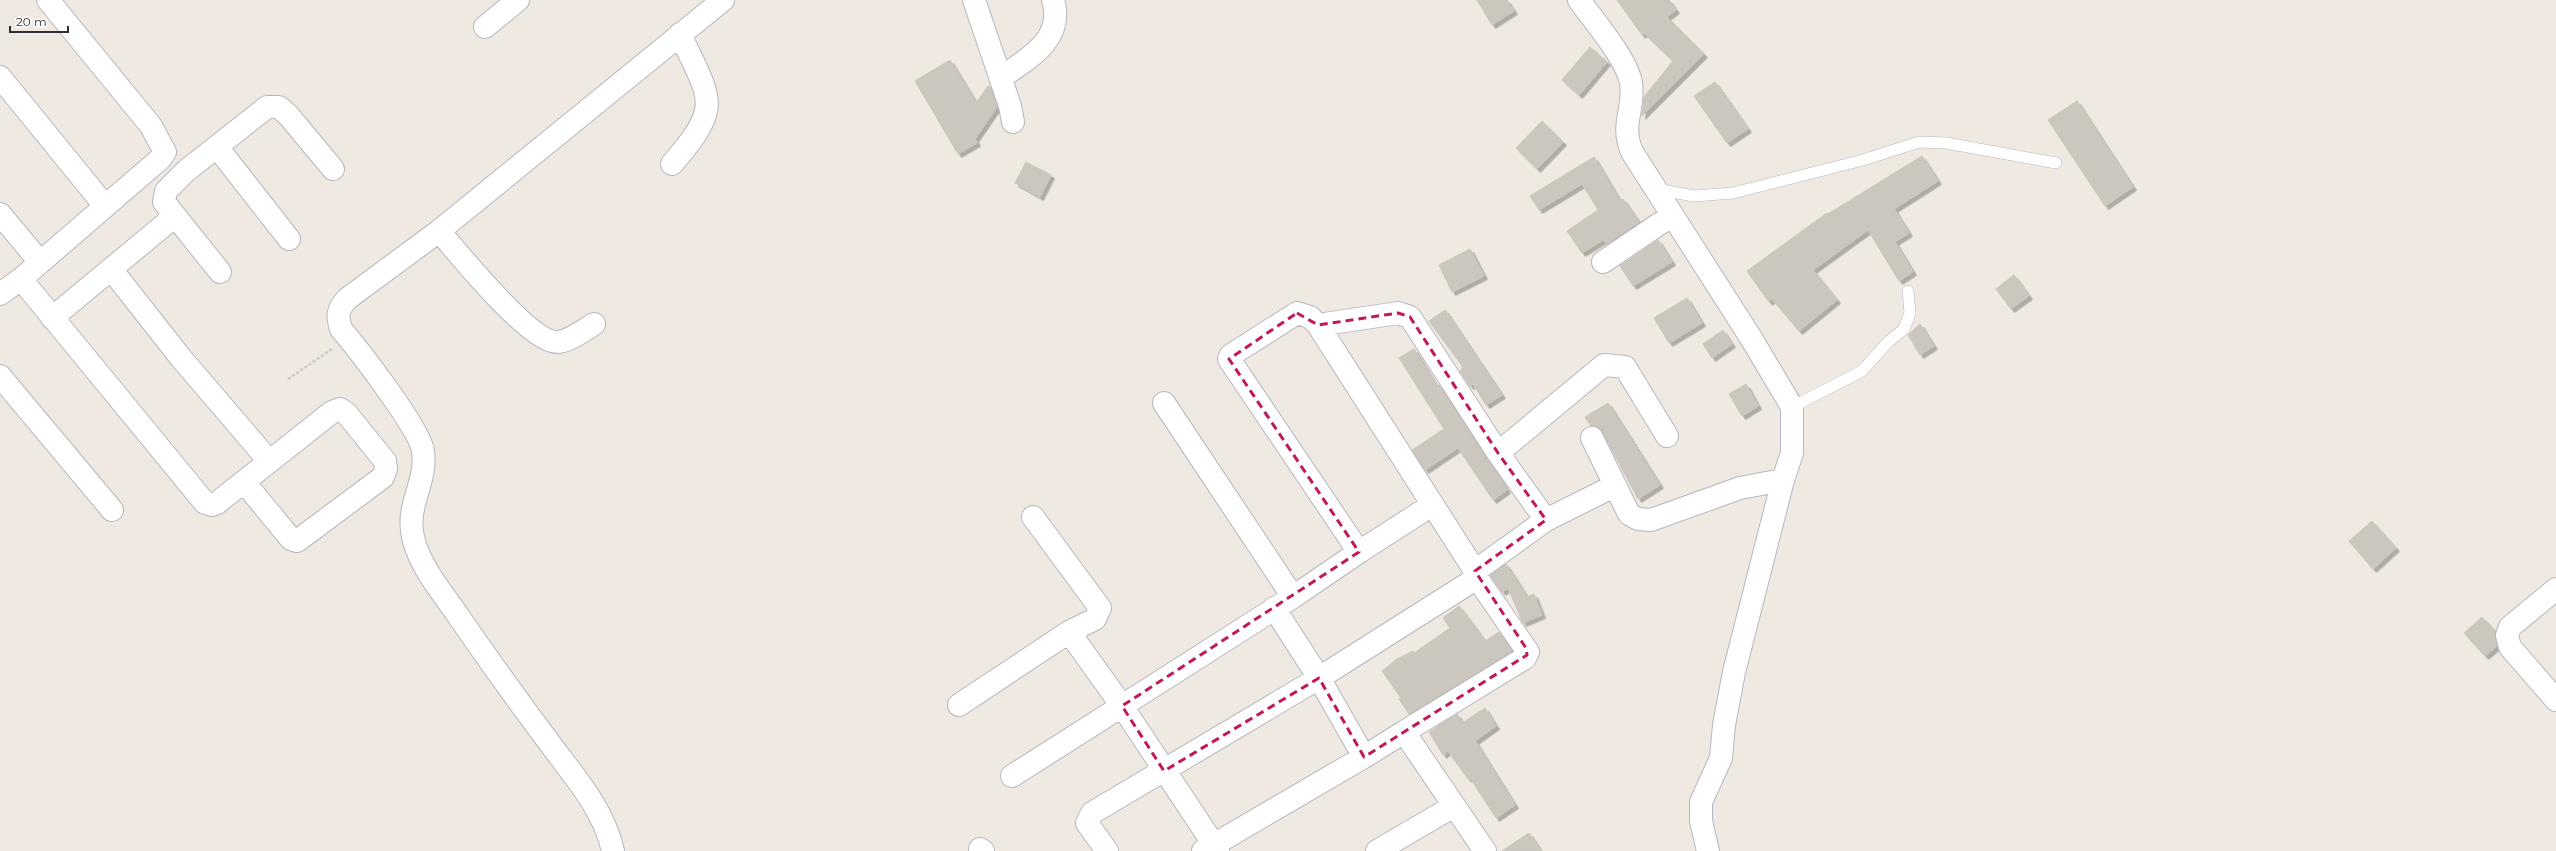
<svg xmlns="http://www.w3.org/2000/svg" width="2556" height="851" font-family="Montserrat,sans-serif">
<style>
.building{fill:#cbc7bf;stroke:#cbc5ba;filter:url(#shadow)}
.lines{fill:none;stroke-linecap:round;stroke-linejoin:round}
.service-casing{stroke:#b4b7c1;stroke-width:12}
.minor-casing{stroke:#b4b7c1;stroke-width:24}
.path{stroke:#c9c9c9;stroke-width:2.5;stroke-dasharray:3 2;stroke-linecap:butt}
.service{stroke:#fff;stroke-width:11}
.minor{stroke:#fff;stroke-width:22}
.marked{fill:none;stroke:#c2185b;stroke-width:3;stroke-dasharray:8 5;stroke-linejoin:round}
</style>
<defs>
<filter id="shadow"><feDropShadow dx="3.5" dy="3.5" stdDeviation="0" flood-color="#0004"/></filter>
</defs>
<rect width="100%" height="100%" fill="#efe9e1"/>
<path class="building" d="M 1477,0 L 1507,0 L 1514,11 L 1492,25 Z
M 1617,0 L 1669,0 L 1676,10 L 1667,17 L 1704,54 L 1642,116 L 1644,97 L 1673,61 L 1644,33 L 1642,35 Z
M 1590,47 L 1607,62 L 1579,95 L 1562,80 Z
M 950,60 L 976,103 L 988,86 L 991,88 L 997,107 L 975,139 L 977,143 L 958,154 L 915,81 Z
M 1715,82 L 1748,129 L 1727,143 L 1694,96 Z
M 2077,101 L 2133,187 L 2105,206 L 2048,120 Z
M 1542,121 L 1563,142 L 1537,169 L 1516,148 Z
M 1922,156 L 1938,181 L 1894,209 L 1909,233 L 1895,242 L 1913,272 L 1899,281 L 1868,230 L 1813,270 L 1837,300 L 1799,331 L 1772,299 L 1769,302 L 1747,271 L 1827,213 L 1828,214 Z
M 1594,157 L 1620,201 L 1623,199 L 1639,222 L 1607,244 L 1603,240 L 1582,253 L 1567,231 L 1598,210 L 1582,184 L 1539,210 L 1530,196 Z
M 1026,162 L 1051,175 L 1040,197 L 1015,183 Z
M 1658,240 L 1672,262 L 1633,286 L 1620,266 Z
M 1470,249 L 1484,276 L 1452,292 L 1439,265 Z
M 2014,275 L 2029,296 L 2011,309 L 1996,289 Z
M 1687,298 L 1702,323 L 1669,343 L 1654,318 Z
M 1445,310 L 1502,395 L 1486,405 L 1473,384 L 1470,386 L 1460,371 L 1463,367 L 1429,321 Z
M 1920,324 L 1934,346 L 1920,355 L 1908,335 Z
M 1723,330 L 1732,344 L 1712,358 L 1703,344 Z
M 1414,349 L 1437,387 L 1439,385 L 1507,490 L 1493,500 L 1458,448 L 1425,470 L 1412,450 L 1444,429 L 1399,358 Z
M 1746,384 L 1758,406 L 1742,416 L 1729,394 Z
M 1608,403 L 1660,485 L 1638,499 L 1603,433 L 1599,427 L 1591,426 L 1585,417 Z
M 2372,521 L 2396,548 L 2373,569 L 2349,541 Z
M 1506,564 L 1527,597 L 1534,594 L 1542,615 L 1523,623 L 1508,588 L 1502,592 L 1490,575 Z
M 1459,606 L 1485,641 L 1499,632 L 1512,651 L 1409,714 L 1399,699 L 1401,698 L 1382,671 L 1397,659 L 1413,651 L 1414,653 L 1450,628 L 1443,618 Z
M 2482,617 L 2495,631 L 2497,646 L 2485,656 L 2464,633 Z
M 1485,708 L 1496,726 L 1475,741 L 1515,805 L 1496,818 L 1470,778 L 1468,779 L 1448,751 L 1443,755 L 1429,732 L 1457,714 L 1462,723 Z
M 1529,833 L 1541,851 L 1502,851 Z"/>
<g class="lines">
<g class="service-casing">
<path id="service" d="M 1656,189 L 1694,196 L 1733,193 L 1863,160 L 1919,142 L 1946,143 L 2056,163
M 1792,407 L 1862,371 L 1888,342 L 1904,329 L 1910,313 L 1908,291"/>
</g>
<g class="minor-casing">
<path id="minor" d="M 974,0 L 1010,106 L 1013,122
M 1579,0 C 1594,21 1627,59 1631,83 C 1635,109 1620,124 1632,152 L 1751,338 L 1792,407 L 1792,453 L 1783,480 L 1734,672 L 1724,725 L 1721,758 L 1701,802 L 1701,821 L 1708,851
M 485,27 L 518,0
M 0,77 L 105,206
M 1000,78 C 1028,59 1065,39 1053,0
M 217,147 L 289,239
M 672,164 C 724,104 710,100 680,34
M 0,214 L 40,262
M 439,231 C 457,252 532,345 559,342 C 571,340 584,330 594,324
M 1603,262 L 1671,216
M 111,269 L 181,358 L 269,461
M 220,272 L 164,202 L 166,191 L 186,171 L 267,107 L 279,107 L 288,115 L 333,169
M 21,279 L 205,503 L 212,505 L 217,503 L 332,412 L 340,409 L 346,413 L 385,461 L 386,469 L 383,477 L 297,541 L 291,539 L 244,482
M 0,294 L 21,279 L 160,159 L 165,152 L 151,126 L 48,0
M 52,318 L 175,216
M 1318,325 L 1475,571 L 1477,578 L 1528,652 L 1525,658 L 1404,732
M 0,376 L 112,510
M 1164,403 L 1293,597
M 1592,438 L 1629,514 L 1638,519 L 1651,520 L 1740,488 L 1783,480
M 1498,453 L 1604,365 L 1625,367 L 1667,436
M 1033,517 L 1100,608 L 1095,619 L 1069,632 L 1122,706 L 1218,851
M 1359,552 L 1432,505
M 1475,571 L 1546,520
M 2556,589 L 2510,627 L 2507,635 L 2510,647 L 2556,700
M 1274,608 L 1319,678 L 1364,757 L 1404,732 L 1485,851
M 959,705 L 1069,632
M 1012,776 L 1293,597 L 1359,552 L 1229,359 L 1231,355 L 1297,313 L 1310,317 L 1318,325 L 1398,313 L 1410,317 L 1498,453 L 1546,520 L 1614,486
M 980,849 L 983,851
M 613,851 C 604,811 578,781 554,749 C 521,705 490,662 459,617 C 444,595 426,574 417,550 C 400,508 428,487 423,451 C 420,429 358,349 341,329 C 337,316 337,310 347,299 L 439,231 L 723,0
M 1107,851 L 1087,823 L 1092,813 L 1319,678 L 1477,578
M 1203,851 L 1364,757
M 1377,851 L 1454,806"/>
</g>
<path class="path" d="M 288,379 L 332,349"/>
<use href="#service" class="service"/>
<use href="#minor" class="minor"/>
</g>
<path class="marked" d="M 1297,313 L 1318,325 L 1398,313 L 1410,317 L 1498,453 L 1546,520 L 1475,571 L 1526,648 L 1527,655 L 1364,757 L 1319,678 L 1164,771 L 1122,706 L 1359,552 L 1229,359 Z"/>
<path d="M10 26v6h58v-6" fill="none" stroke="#2e2e2e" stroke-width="2"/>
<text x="16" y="26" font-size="12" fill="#2e2e2e" stroke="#ffffff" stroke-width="3" paint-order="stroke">20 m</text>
</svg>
